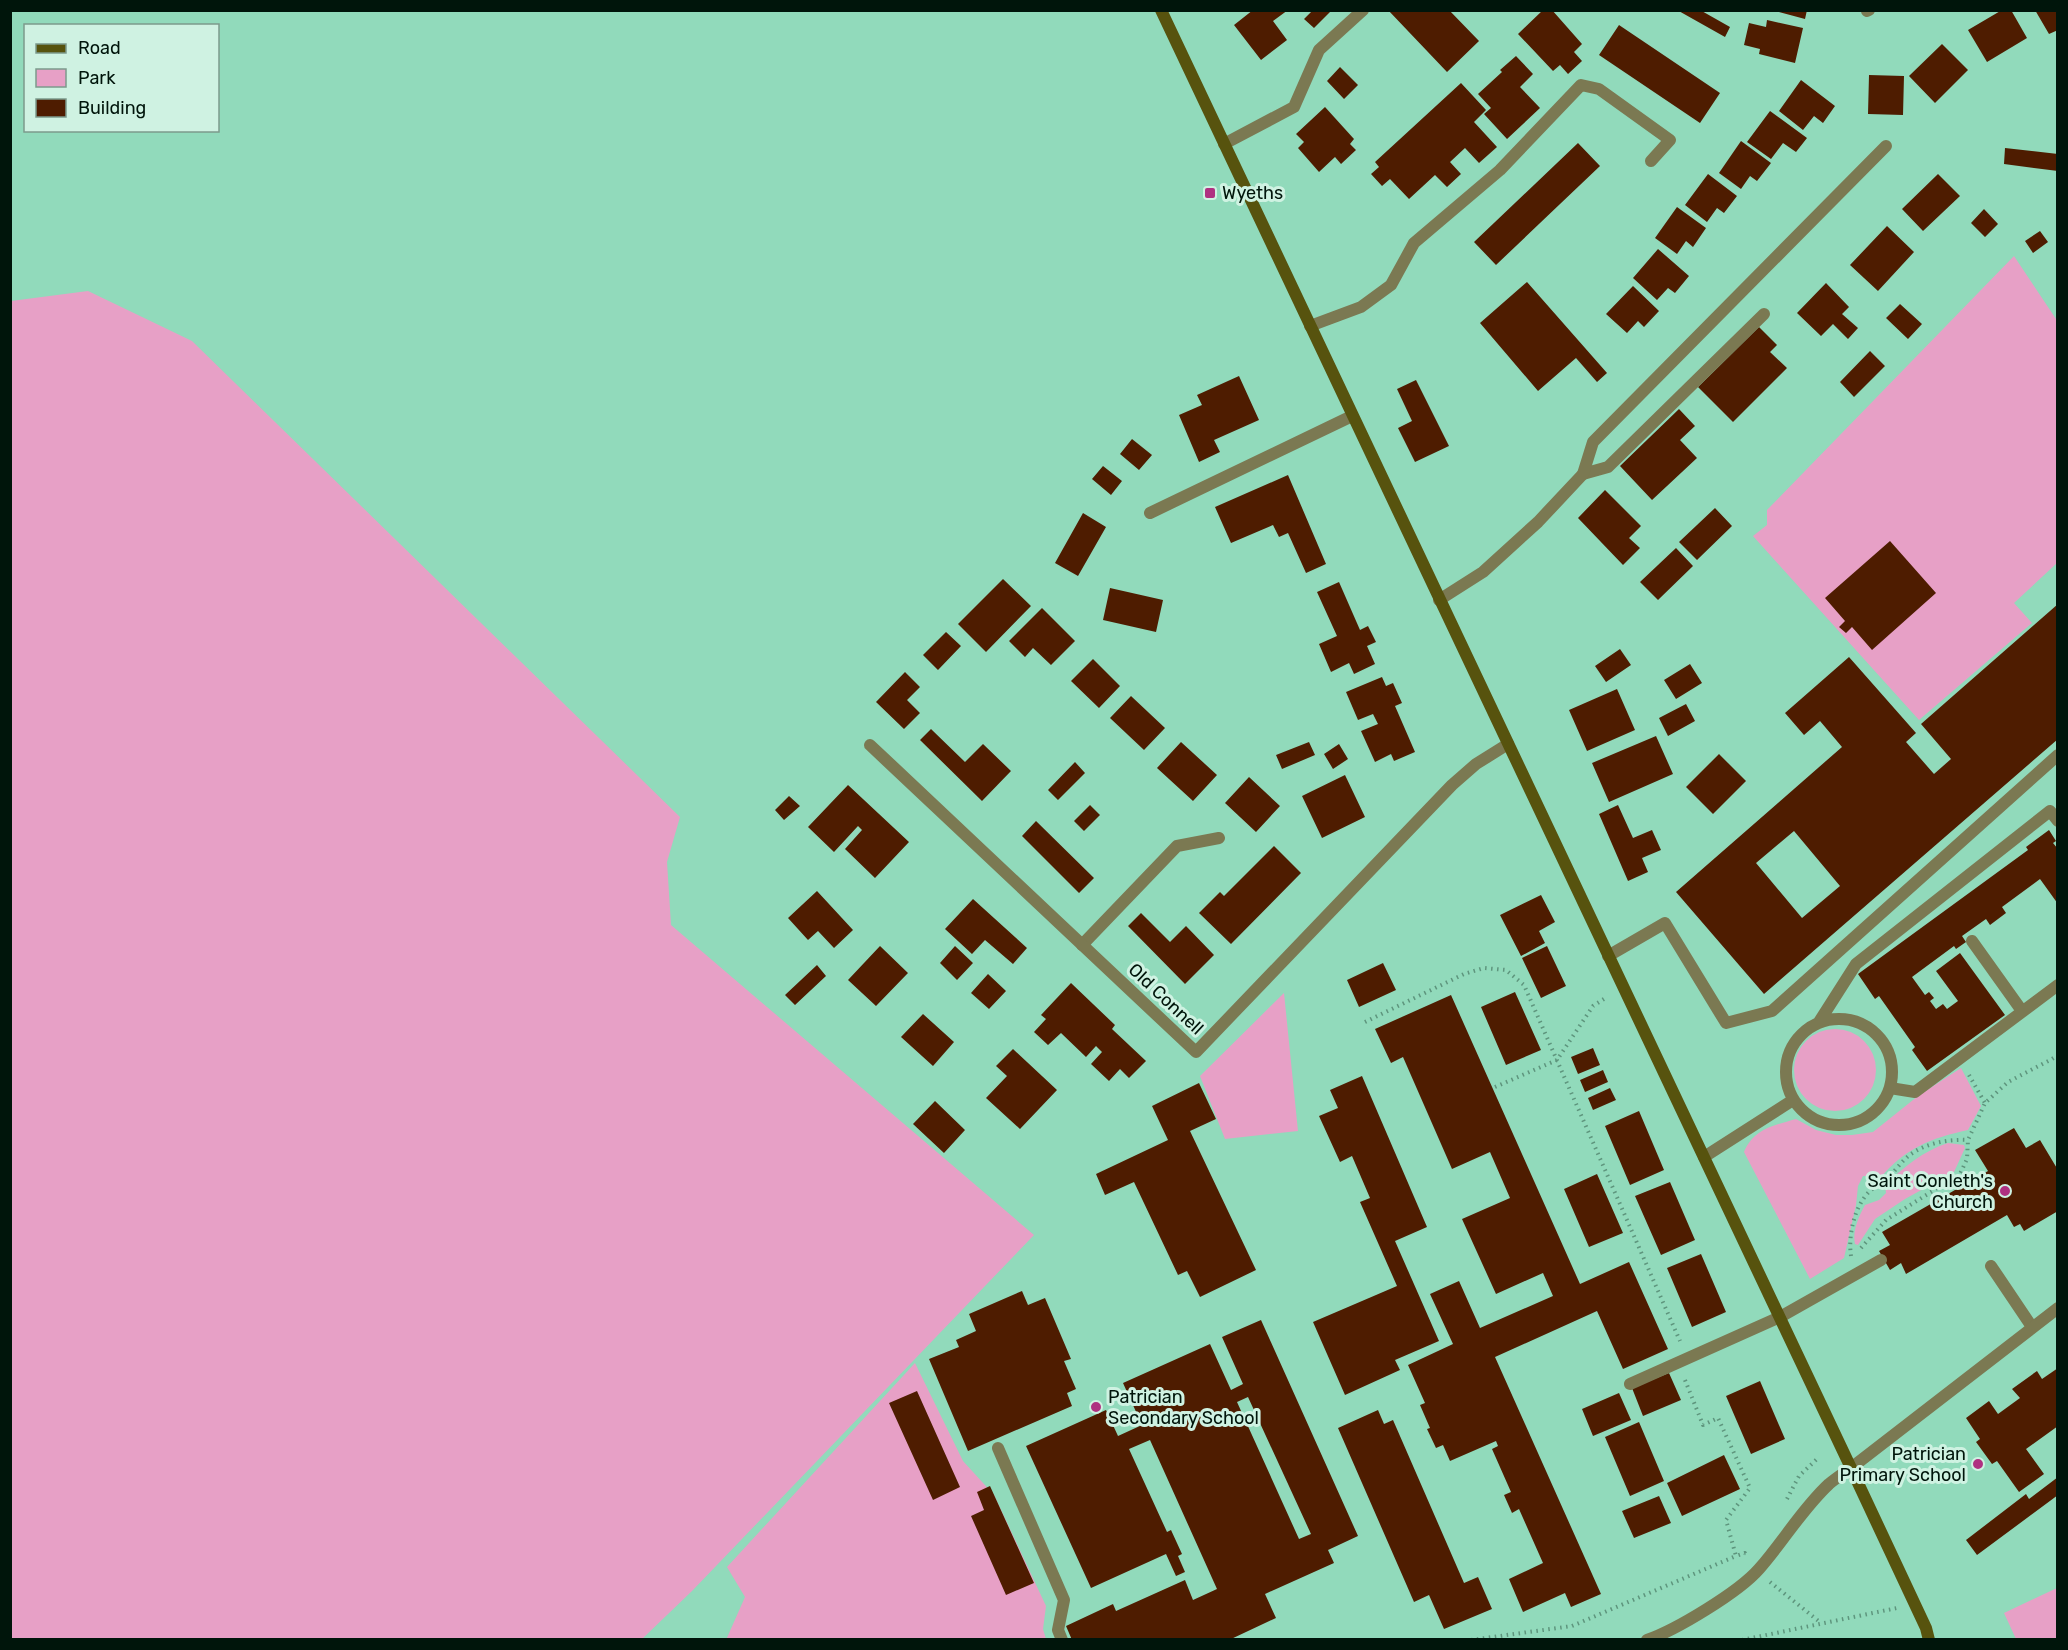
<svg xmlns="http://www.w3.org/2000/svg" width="2068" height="1650" font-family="Rubik,sans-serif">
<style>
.green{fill:#e7a0c6}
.building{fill:#4e1c00;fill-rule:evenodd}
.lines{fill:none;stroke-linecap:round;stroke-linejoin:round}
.path{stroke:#5e957d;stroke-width:4;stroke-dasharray:1.5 4.5;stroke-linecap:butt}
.lane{stroke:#7b7952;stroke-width:12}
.street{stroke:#7b7952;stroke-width:12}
.secondary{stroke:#57530e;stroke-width:12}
.poi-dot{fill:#af3181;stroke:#cff2e2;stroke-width:2}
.labels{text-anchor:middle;stroke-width:6;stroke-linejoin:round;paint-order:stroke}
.poi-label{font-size:18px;fill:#00150b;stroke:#cff2e2;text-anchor:start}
.street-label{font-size:18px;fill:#00150b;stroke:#cff2e2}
</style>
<rect width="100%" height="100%" fill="#91dabb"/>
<path class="green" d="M 2014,256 L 2058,322 L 2057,563 L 2014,603 L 2032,623 L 1919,720 L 1753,536 L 1767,525 L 1767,510 Z
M 88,291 L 192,341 L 680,817 L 667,862 L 671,925 L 1034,1235 L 692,1591 L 642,1639 L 11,1639 L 11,301 Z
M 1284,993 L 1298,1131 L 1225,1139 L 1200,1076 Z
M1794 1070a41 41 0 1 1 82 0a41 41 0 1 1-82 0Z
M 1961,1068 L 1981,1106 L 1968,1130 C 1931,1138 1906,1148 1881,1177 L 1863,1176 L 1858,1186 L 1856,1205 L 1844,1258 L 1810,1279 L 1744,1152 C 1754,1129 1772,1126 1796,1119 L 1816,1130 L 1836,1135 L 1852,1135 L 1873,1132 L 1918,1096 Z
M 1948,1143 L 1964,1145 L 1965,1148 L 1954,1172 L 1905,1199 L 1875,1219 L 1858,1245 L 1855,1244 C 1852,1231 1859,1216 1865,1205 L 1879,1200 L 1886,1193 L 1885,1185 C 1904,1167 1923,1151 1948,1143 Z
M 915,1363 L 963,1461 L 994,1495 L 1046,1606 L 1043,1629 L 1046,1639 L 726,1640 L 745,1597 L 727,1567 Z
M 2057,1588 L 2057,1639 L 2016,1639 L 2004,1613 Z"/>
<path class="building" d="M 1253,10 L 1288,10 L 1273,21 L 1287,40 L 1261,60 L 1234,25 Z
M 1313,10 L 1332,10 L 1314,28 L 1304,19 Z
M 1388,10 L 1449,10 L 1479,41 L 1447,72 Z
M 1543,10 L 1552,10 L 1582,44 L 1574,52 L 1582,61 L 1568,74 L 1560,65 L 1553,71 L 1518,34 Z
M 1677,10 L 1700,10 L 1730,27 L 1725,37 Z
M 1772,10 L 1807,10 L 1805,19 Z
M 2002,10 L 2011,10 L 2027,38 L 1987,62 L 1968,30 Z
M 2035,10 L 2058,10 L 2058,30 L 2049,34 Z
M 1767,20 L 1803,28 L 1795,63 L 1759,54 L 1760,49 L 1744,45 L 1749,23 L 1766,27 Z
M 1619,25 L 1720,93 L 1700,123 L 1599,55 Z
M 1942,44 L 1968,70 L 1935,103 L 1909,76 Z
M 1516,56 L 1533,74 L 1520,87 L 1540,108 L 1507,139 L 1484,114 L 1491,108 L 1478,94 L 1502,72 L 1500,70 Z
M 1340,67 L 1358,85 L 1344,99 L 1327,81 Z
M 1869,75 L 1904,76 L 1903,115 L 1868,114 Z
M 1801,80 L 1835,106 L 1823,123 L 1814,116 L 1803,130 L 1779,111 Z
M 1461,83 L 1486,110 L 1474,122 L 1497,147 L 1479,163 L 1465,148 L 1450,162 L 1461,174 L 1447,187 L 1435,175 L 1409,199 L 1390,179 L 1382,186 L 1371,174 L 1379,167 L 1375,162 Z
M 1325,107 L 1354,139 L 1350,144 L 1356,150 L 1341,164 L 1335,157 L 1319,172 L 1298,148 L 1304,142 L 1296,134 Z
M 1770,111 L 1807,138 L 1796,152 L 1783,143 L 1771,159 L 1747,142 Z
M 1741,141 L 1771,163 L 1757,181 L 1750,176 L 1741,189 L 1719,173 Z
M 1578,143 L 1600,166 L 1496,265 L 1474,242 Z
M 2005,148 L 2058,154 L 2058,171 L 2004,164 Z
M 1708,174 L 1737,196 L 1724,213 L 1717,208 L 1707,222 L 1685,205 Z
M 1938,174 L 1960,196 L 1923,231 L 1902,209 Z
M 1677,207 L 1706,228 L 1693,247 L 1686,241 L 1677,254 L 1655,238 Z
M 1984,209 L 1998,224 L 1985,237 L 1971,223 Z
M 1887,226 L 1914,252 L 1878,291 L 1850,265 Z
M 2040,231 L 2048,242 L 2033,253 L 2025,241 Z
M 1658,249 L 1689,276 L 1675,293 L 1668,288 L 1657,300 L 1633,278 Z
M 1527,282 L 1607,373 L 1597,382 L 1576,358 L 1538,391 L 1480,323 Z
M 1826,283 L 1849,307 L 1842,314 L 1858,328 L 1848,339 L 1833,324 L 1821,336 L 1797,313 Z
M 1633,286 L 1659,311 L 1644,327 L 1638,321 L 1627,333 L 1606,314 Z
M 1900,304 L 1922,324 L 1908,339 L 1886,318 Z
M 1759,327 L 1777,345 L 1770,352 L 1787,368 L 1733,422 L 1698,387 Z
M 1870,351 L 1885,366 L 1854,397 L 1840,382 Z
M 1239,376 L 1259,420 L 1214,440 L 1220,452 L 1199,462 L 1179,415 L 1202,405 L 1197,395 Z
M 1416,380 L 1449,446 L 1415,462 L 1398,428 L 1412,421 L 1397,389 Z
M 1679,409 L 1695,426 L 1680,440 L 1697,458 L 1652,500 L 1620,466 Z
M 1132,439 L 1152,455 L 1139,470 L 1120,454 Z
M 1103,466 L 1122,481 L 1111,495 L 1092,479 Z
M 1288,475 L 1326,564 L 1306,573 L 1288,533 L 1279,537 L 1273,525 L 1231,543 L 1215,507 Z
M 1605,490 L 1641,526 L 1629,538 L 1640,548 L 1623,565 L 1578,518 Z
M 1715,508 L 1732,526 L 1697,560 L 1679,542 Z
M 1083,513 L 1106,527 L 1078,576 L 1055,563 Z
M 1890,541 L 1936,593 L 1872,650 L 1852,627 L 1846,633 L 1839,627 L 1845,621 L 1825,598 Z
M 1676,548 L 1693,566 L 1658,600 L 1640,582 Z
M 1003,579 L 1031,606 L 986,652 L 958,624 Z
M 1339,582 L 1360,630 L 1368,626 L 1376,642 L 1367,646 L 1375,664 L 1354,674 L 1349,663 L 1331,672 L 1319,644 L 1337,636 L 1317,592 Z
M 1110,588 L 1163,600 L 1156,632 L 1103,620 Z
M 2058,604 L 2058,739 L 1764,994 L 1676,892 L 1842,747 L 1820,721 L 1804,735 L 1785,713 L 1849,657 L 1916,733 L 1906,742 L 1934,774 L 1951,759 L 1921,724 ZM 1794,831 L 1840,886 L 1802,918 L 1756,863 Z
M 1042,608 L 1075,641 L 1051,665 L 1033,648 L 1025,657 L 1009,641 Z
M 946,632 L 961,646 L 938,670 L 923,655 Z
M 1620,649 L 1631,665 L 1606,682 L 1595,666 Z
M 1093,659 L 1120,686 L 1099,708 L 1071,681 Z
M 1690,664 L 1702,683 L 1676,699 L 1664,680 Z
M 905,672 L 920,687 L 907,700 L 920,713 L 904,729 L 876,702 Z
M 1382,677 L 1386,686 L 1393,683 L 1402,703 L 1395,706 L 1415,752 L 1394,761 L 1391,754 L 1375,762 L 1361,731 L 1378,724 L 1373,714 L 1358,720 L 1346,692 Z
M 1617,689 L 1635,730 L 1587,751 L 1569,710 Z
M 1131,696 L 1165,728 L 1144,750 L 1110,718 Z
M 1686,704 L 1695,721 L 1668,736 L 1659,718 Z
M 931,729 L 965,762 L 983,744 L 1011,771 L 982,801 L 920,740 Z
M 1656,736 L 1673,774 L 1609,802 L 1592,763 Z
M 1181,742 L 1217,775 L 1193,801 L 1157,768 Z
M 1309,742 L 1315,755 L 1282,769 L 1276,755 Z
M 1339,744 L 1348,759 L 1333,769 L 1324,754 Z
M 1719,754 L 1746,781 L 1713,814 L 1686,787 Z
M 1075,762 L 1085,773 L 1058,800 L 1048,790 Z
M 1345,775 L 1365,817 L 1322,838 L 1302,796 Z
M 1249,777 L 1280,806 L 1256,832 L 1225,803 Z
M 848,785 L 909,842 L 875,878 L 845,849 L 862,830 L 858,826 L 834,852 L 808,827 Z
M 789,796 L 800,806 L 784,820 L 775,810 Z
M 1090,805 L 1100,815 L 1084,831 L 1074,821 Z
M 1618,805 L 1633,838 L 1652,830 L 1661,850 L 1642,858 L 1648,872 L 1628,881 L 1599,814 Z
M 1036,821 L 1094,878 L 1079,893 L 1022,836 Z
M 2049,830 L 2056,841 L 2053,843 L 2058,849 L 2058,904 L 2040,879 L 2002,907 L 2006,913 L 1990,925 L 1986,919 L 1962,936 L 1966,942 L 1956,949 L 1954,946 L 1912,977 L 1925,995 L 1929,992 L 1934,998 L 1930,1001 L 1936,1009 L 1943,1004 L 1947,1009 L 1958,1001 L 1936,971 L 1960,953 L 2005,1015 L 1927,1071 L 1912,1050 L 1915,1047 L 1879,996 L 1875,999 L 1858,974 L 2028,850 L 2026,847 Z
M 1274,846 L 1301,873 L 1231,944 L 1199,913 L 1220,892 L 1224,896 Z
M 817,891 L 853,930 L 834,948 L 818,931 L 808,940 L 788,918 Z
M 1541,895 L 1555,922 L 1539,931 L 1545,943 L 1521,956 L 1500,915 Z
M 973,899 L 1027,948 L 1013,964 L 985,940 L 972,954 L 945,929 Z
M 1141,913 L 1170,942 L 1186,926 L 1214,955 L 1185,984 L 1128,926 Z
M 880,946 L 908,973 L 876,1006 L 848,980 Z
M 955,946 L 973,963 L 957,980 L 940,963 Z
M 1547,946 L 1566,986 L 1541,998 L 1522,958 Z
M 1383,963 L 1396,990 L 1359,1007 L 1347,980 Z
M 817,965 L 826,976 L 795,1005 L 785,995 Z
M 988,974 L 1006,991 L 989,1009 L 971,993 Z
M 1071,983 L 1115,1025 L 1112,1029 L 1146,1061 L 1129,1078 L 1120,1069 L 1109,1081 L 1091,1064 L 1102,1052 L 1096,1046 L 1086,1057 L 1061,1033 L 1048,1045 L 1034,1032 L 1046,1019 L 1041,1015 Z
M 1515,992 L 1541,1050 L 1506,1065 L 1481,1007 Z
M 1451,995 L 1580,1284 L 1629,1262 L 1668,1349 L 1623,1369 L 1597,1311 L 1495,1357 L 1601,1594 L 1571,1607 L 1565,1593 L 1523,1612 L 1509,1579 L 1543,1563 L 1519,1509 L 1512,1513 L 1504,1495 L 1511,1492 L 1492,1449 L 1498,1446 L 1496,1441 L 1450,1461 L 1443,1445 L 1436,1448 L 1427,1429 L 1430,1428 L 1420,1405 L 1425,1403 L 1408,1365 L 1453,1344 L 1430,1294 L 1459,1281 L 1480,1328 L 1553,1296 L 1543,1273 L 1496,1294 L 1462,1219 L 1510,1198 L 1490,1152 L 1452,1169 L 1403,1057 L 1391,1063 L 1375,1029 Z
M 923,1014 L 954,1042 L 933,1066 L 901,1037 Z
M 1593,1048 L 1600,1065 L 1578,1074 L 1571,1057 Z
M 1013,1049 L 1057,1090 L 1020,1129 L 986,1098 L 1007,1076 L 996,1066 Z
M 1603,1070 L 1608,1082 L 1585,1092 L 1580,1080 Z
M 1362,1076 L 1427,1227 L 1395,1241 L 1439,1341 L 1395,1360 L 1400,1370 L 1345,1395 L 1313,1322 L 1397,1286 L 1360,1202 L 1370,1198 L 1352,1156 L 1340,1162 L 1319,1116 L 1338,1108 L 1330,1090 Z
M 1199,1083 L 1216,1119 L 1190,1131 L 1256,1270 L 1200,1297 L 1187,1271 L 1178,1275 L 1134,1182 L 1105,1195 L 1096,1174 L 1168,1140 L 1152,1106 Z
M 1610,1088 L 1616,1100 L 1593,1110 L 1588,1098 Z
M 935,1101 L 965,1130 L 944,1153 L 913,1124 Z
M 1639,1111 L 1664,1170 L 1630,1185 L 1605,1126 Z
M 2014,1128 L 2026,1148 L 2040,1140 L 2058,1170 L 2058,1211 L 2024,1231 L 2020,1224 L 2014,1227 L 2007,1215 L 1906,1274 L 1901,1263 L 1890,1270 L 1879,1251 L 1890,1245 L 1882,1232 L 1988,1171 L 1975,1150 Z
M 1597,1174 L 1623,1233 L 1589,1247 L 1564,1189 Z
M 1670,1182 L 1695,1240 L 1661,1255 L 1635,1196 Z
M 1701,1254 L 1726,1312 L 1692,1327 L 1667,1268 Z
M 1022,1291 L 1028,1305 L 1045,1298 L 1071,1359 L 1064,1361 L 1076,1389 L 1067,1393 L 1072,1406 L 968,1451 L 929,1359 L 959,1347 L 956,1340 L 976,1331 L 969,1314 Z
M 1261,1320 L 1358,1536 L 1328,1550 L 1334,1563 L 1265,1594 L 1276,1618 L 1229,1640 L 1072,1640 L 1066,1626 L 1113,1604 L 1116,1611 L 1185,1580 L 1193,1600 L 1217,1589 L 1150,1440 L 1129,1449 L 1167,1532 L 1171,1530 L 1182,1554 L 1178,1556 L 1185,1572 L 1176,1576 L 1166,1554 L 1091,1588 L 1026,1446 L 1106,1410 L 1118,1436 L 1142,1425 L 1123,1383 L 1210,1344 L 1231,1390 L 1243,1384 L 1222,1337 ZM 1248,1397 L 1311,1534 L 1299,1539 L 1237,1402 Z
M 2058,1368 L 2058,1426 L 2026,1449 L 2044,1474 L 2019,1492 L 1997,1461 L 1992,1464 L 1976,1442 L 1980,1439 L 1966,1418 L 1989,1401 L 1998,1414 L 2020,1398 L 2012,1389 L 2037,1371 L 2042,1379 Z
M 1669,1373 L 1681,1400 L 1643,1416 L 1632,1388 Z
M 1760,1381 L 1785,1439 L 1751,1454 L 1726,1396 Z
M 917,1391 L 960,1487 L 933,1500 L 889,1403 Z
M 1619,1393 L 1631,1420 L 1593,1436 L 1582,1409 Z
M 1378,1410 L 1384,1424 L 1393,1420 L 1464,1583 L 1478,1577 L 1492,1609 L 1444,1629 L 1429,1595 L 1414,1602 L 1338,1428 Z
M 1639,1422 L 1664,1481 L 1630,1496 L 1605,1437 Z
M 1724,1455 L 1740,1489 L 1682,1516 L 1667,1483 Z
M 2058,1477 L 2058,1495 L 1977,1555 L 1966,1540 L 2026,1494 L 2029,1499 Z
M 990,1486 L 1034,1583 L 1006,1595 L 971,1516 L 984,1510 L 977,1492 Z
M 1659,1496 L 1671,1523 L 1634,1538 L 1622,1511 Z"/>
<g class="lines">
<path class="path" d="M 1365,1022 L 1464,974 L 1484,968 L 1506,970 L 1524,985 L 1680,1341
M 1969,1075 L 1985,1103
M 1495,1087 L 1557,1060 L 1593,1006 L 1607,997
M 1861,1248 L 1886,1220 L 1960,1174 L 1967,1159 L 1968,1140 L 1985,1103 L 2008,1082 L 2052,1059 L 2058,1055
M 1851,1256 C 1848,1236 1854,1206 1870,1191 C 1874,1187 1881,1185 1885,1181 C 1894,1173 1901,1161 1911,1154 C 1927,1143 1948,1139 1968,1140
M 1685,1380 L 1703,1425 L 1718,1418 L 1750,1488 L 1726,1520 L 1736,1556 L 1745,1553 L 1747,1556
M 1787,1499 L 1799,1476 L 1817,1459
M 1770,1582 L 1821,1623
M 1471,1640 L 1572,1626 L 1736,1556
M 1742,1640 L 1897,1608"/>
<path class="lane" d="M 1583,474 L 1608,467 L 1764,314
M 1972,941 L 2022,1011
M 1082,945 L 1177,846 L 1219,838
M 1608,956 L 1665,923 L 1726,1023 L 1772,1011 L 2058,755
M1786 1072a53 53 0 1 1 106 0a53 53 0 1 1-106 0Z
M 1819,1022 L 1856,964 L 2050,811 L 2058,821
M 1890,1088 L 1915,1092 L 2058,985
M 1704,1157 L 1793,1100
M 1991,1266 L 2032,1327
M 1630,1384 L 1780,1317 L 1881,1260
M 998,1448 L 1064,1600 L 1058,1630 L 1062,1640
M 1647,1640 C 1676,1630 1739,1592 1759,1569 C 1783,1542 1802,1509 1829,1484 C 1836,1478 1844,1473 1851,1468"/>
<path class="street" d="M 1867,11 L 1869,10
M 1224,144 L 1294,107 L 1319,50 L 1363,10
M 1310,326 L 1361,307 L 1391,285 L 1414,243 L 1500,170 L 1581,85 L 1599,89 L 1670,140 L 1651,161
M 1150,513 L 1352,416
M 1439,600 L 1483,572 L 1538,522 L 1583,474 L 1593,442 L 1886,146
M 870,745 L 1196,1052 L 1452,785 L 1476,764 L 1508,744
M 1851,1468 L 2058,1308"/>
<path class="secondary" d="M 1161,10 L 1851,1468 L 1926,1628 L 1929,1640"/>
</g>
<g class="poi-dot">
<rect x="1204" y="187" width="12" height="12" rx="3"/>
<circle cx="2005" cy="1191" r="6"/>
<circle cx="1096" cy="1407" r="6"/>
<circle cx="1978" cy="1464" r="6"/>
</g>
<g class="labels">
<g class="poi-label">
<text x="1222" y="199">Wyeths</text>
<text x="1993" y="1187" text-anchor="end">Saint Conleth's<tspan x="1993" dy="21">Church</tspan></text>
<text x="1108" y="1403">Patrician<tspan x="1108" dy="21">Secondary School</tspan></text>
<text x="1966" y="1460" text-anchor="end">Patrician<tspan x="1966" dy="21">Primary School</tspan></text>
</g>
<g class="street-label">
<text transform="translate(1166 999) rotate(43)" y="6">Old Connell</text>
</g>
</g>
<rect width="2068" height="1650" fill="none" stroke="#00150b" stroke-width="24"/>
<rect x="24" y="24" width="195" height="108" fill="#cff2e2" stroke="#7c9a8c" stroke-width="1.5"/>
<rect x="36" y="44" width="30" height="9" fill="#57530e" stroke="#7c9a8c" stroke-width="1.5"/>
<text x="78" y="54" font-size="18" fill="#00150b">Road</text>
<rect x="36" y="69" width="30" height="18" fill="#e7a0c6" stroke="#7c9a8c" stroke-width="1.5"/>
<text x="78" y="84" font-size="18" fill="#00150b">Park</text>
<rect x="36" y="99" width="30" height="18" fill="#4e1c00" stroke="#7c9a8c" stroke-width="1.5"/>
<text x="78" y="114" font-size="18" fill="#00150b">Building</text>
</svg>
